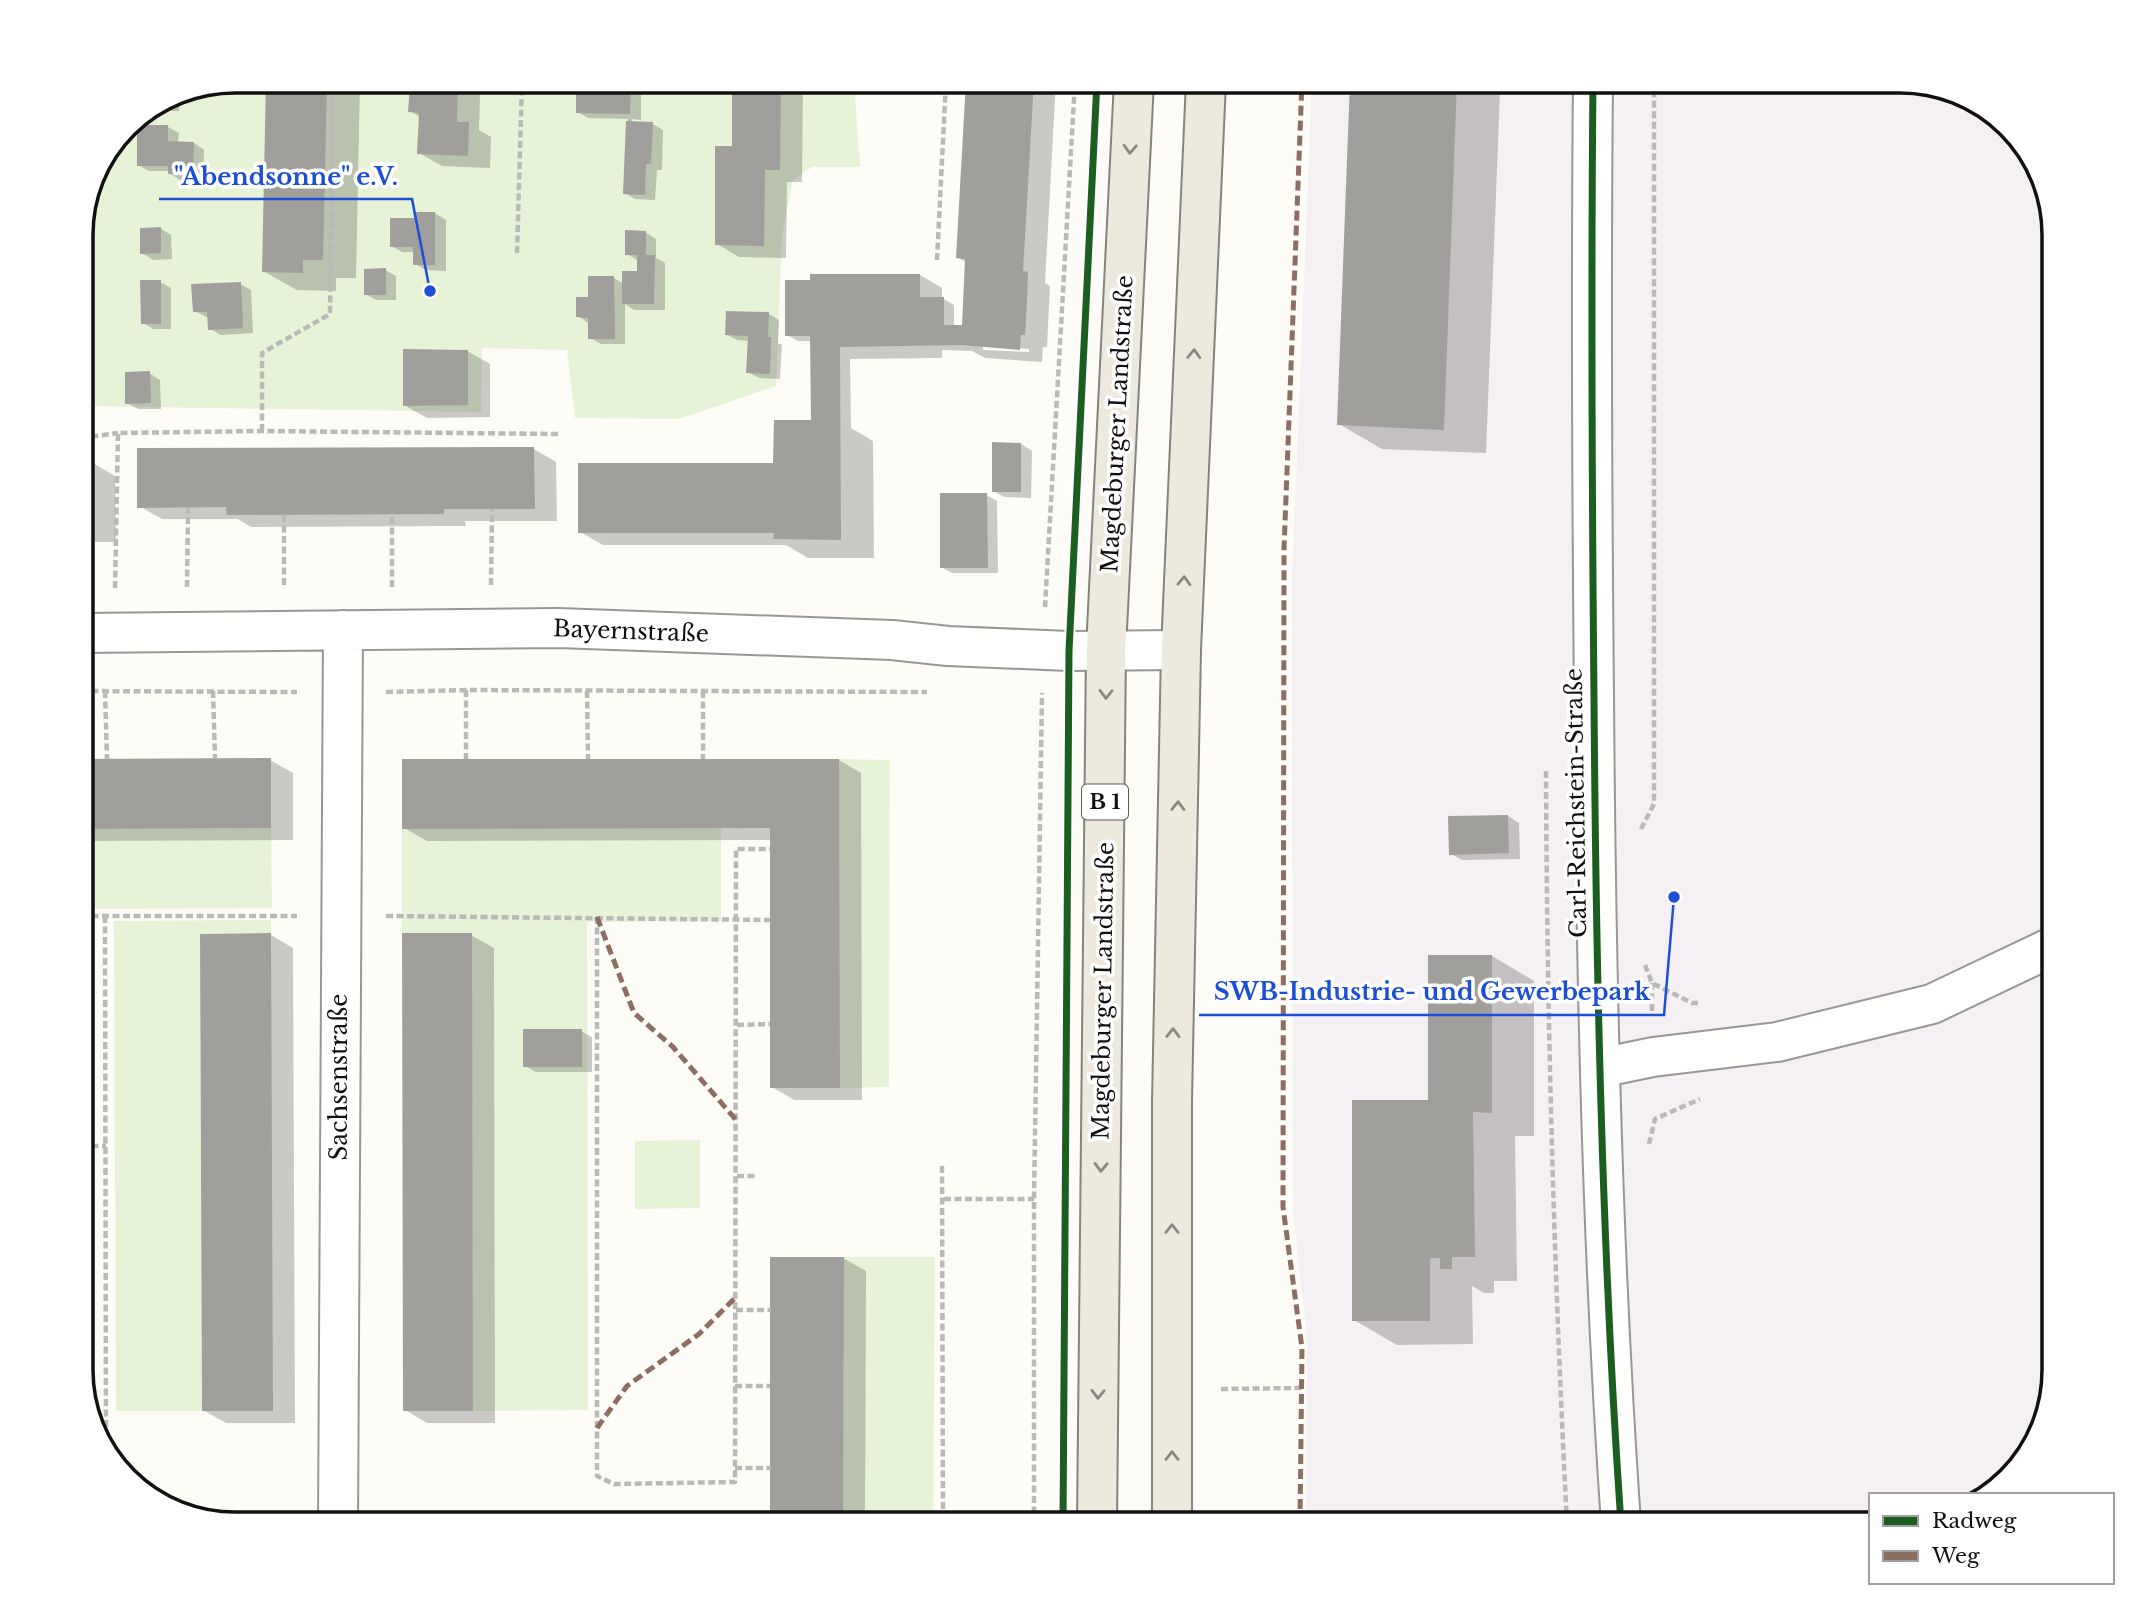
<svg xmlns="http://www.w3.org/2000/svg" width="2135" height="1605" font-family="'Libre Baskerville',serif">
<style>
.industrial{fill:#f5f0f3}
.green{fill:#e7f3d7}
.shadow{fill:#0003;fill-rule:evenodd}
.building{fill:#a19f9c}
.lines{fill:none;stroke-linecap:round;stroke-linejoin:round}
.minor-casing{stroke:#979795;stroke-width:42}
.major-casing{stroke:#858482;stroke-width:42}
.path{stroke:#b9b9b8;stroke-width:4.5;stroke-dasharray:7 3.5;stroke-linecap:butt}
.minor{stroke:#fffffe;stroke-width:38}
.major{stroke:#ede9dc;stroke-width:38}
.quiet{stroke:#8d6e63;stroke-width:5;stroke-dasharray:10 5;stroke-linecap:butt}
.cycleway-casing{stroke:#fff;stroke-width:11}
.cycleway{stroke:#1b5e20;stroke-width:7}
.oneway{stroke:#8a8881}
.labels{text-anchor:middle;stroke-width:7;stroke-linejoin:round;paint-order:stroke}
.shield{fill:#fff;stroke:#585858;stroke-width:2}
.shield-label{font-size:21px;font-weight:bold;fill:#111}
.street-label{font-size:23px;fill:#111;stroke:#fff}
.rim{fill:none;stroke:#111;stroke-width:3.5}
.leader{fill:none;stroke:#1d4ed8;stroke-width:2.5}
.callout-dot{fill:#1d4ed8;stroke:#fff;stroke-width:2.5}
.callout-label{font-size:24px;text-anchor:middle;font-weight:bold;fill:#1d4ed8;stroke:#fff;stroke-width:7;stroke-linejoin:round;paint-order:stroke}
</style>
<rect width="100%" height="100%" fill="#fdfcf7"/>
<path class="industrial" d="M 1312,81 L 1901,81 L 1994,113 L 2038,166 L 2054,234 L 2054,1371 L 2022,1464 L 1985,1495 L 1871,1495 L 1871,1524 L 1306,1524 L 1307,1337 L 1293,1213 L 1292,581 Z"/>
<path class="green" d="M 235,81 L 854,81 L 860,167 L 812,167 L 793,180 L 782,234 L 776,386 L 679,419 L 575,418 L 567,350 L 482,348 L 481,412 L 81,406 L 81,224 L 97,166 L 133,119 L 176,92 Z
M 839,759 L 890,760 L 889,1087 L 840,1088 Z
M 271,828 L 272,908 L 81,909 L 81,829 Z
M 721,828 L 721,921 L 587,922 L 588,1410 L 473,1411 L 471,933 L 402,933 L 402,829 Z
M 271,920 L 271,933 L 200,934 L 202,1411 L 116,1411 L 114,921 Z
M 700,1140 L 700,1208 L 635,1209 L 635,1141 Z
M 844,1257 L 935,1257 L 933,1524 L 843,1524 Z"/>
<path class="shadow" d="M 268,81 L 360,81 L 356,278 L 336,278 L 336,291 L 297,290 L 263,271 Z
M 435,81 L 469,81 L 468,89 L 480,95 L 479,130 L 491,137 L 490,168 L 442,166 L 419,153 L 420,117 L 410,111 L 438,82 Z
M 601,81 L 641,81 L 641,120 L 632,119 L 632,123 L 653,124 L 663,130 L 662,170 L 657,170 L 655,200 L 635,199 L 625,193 L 628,119 L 588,118 L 578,112 L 601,91 Z
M 717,81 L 803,81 L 802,182 L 787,182 L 786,258 L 739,257 L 717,244 L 733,148 L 734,94 L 717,84 Z
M 968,81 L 1056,81 L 1045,283 L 1050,286 L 1047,347 L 1043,347 L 1042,362 L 985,358 L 972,351 L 942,350 L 942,358 L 850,359 L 851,428 L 873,441 L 874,558 L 808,558 L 786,545 L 603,545 L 580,532 L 773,465 L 818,422 L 812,341 L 798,341 L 787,335 L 920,275 L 942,288 L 942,298 L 954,305 L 954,327 L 964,327 L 967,263 L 957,257 ZM 983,346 L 1029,349 L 1029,352 L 983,350 Z
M 1352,81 L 1479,81 L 1500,92 L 1486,453 L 1382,449 L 1339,424 Z
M 179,91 L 179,111 L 146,111 L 176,92 Z
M 168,127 L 179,133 L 178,143 L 194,143 L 204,150 L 203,180 L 180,180 L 169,173 L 169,171 L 149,171 L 138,165 Z
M 435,213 L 446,220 L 446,271 L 426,270 L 415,264 L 415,252 L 402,252 L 391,246 L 416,220 Z
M 160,228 L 171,235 L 172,259 L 153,260 L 142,253 Z
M 645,232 L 656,239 L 656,258 L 665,263 L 665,310 L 634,310 L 625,304 L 625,344 L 601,344 L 590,338 L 588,323 L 578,316 L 590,299 L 614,278 L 624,284 L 639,273 L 637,260 L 627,254 Z
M 385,270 L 396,276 L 396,300 L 376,300 L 366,294 Z
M 160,282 L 171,288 L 171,329 L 153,329 L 142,322 Z
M 240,284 L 251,290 L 253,333 L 221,335 L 210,329 L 209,318 L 194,311 Z
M 769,314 L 779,320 L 778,343 L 782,345 L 780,379 L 759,378 L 748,372 L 749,341 L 737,340 L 726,334 Z
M 467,351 L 490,364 L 490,417 L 427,418 L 404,405 Z
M 149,373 L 160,380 L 161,409 L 138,409 L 127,403 Z
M 994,444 L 1021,444 L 1032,451 L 1031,498 L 1004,497 L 993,491 Z
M 534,449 L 556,462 L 557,521 L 465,521 L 466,526 L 251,527 L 238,519 L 162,519 L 139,506 Z
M 81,463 L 93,463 L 115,476 L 116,542 L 81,542 Z
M 986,495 L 997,501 L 998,573 L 952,573 L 941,567 Z
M 270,760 L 293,773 L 293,840 L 81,841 L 81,761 Z
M 839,760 L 861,773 L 862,1100 L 794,1100 L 772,1087 L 772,840 L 427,841 L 404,828 Z
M 1508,816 L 1519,823 L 1520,859 L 1462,860 L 1451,854 Z
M 271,935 L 293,948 L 295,1423 L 226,1423 L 203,1410 Z
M 471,935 L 494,948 L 495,1423 L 427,1423 L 405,1410 Z
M 1492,956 L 1534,981 L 1534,1136 L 1515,1136 L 1517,1281 L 1494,1281 L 1494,1293 L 1484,1293 L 1472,1286 L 1473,1344 L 1397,1345 L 1354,1320 L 1430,1102 Z
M 581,1031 L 592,1037 L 592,1072 L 536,1072 L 525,1066 Z
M 843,1258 L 866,1271 L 865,1524 L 404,1524 L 404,1520 L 772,1520 Z
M 2054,1270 L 2054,1348 L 2045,1342 L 2042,1271 Z
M 220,1520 L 271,1520 L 279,1524 L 234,1524 Z"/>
<path class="building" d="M 266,81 L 327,81 L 323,260 L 303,260 L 303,273 L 262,272 Z
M 420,81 L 458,81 L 457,122 L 469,122 L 468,156 L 417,154 L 419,113 L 408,112 L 410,84 L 420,84 Z
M 599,81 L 631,81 L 630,114 L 576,113 L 576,89 L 599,89 Z
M 715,81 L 781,81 L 780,170 L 765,170 L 764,246 L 715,245 L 715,146 L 732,146 L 732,85 L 715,85 Z
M 966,81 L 1034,81 L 1023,271 L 1028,272 L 1027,302 L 1025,335 L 1021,335 L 1020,350 L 961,345 L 840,347 L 841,540 L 773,539 L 774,533 L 578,533 L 578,463 L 773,463 L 774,420 L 811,420 L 810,336 L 785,336 L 785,280 L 810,280 L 810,274 L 920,274 L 920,297 L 944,297 L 944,325 L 962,325 L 965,259 L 956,258 Z
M 1350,81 L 1457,81 L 1444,430 L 1337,425 Z
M 169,97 L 169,106 L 154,106 Z
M 626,121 L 653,122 L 651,164 L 646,164 L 645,195 L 623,194 Z
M 137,125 L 168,125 L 168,141 L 194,142 L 193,175 L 168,174 L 168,166 L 137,166 Z
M 413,212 L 435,212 L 435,265 L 413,265 L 413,247 L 390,247 L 390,218 L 414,218 Z
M 161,227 L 161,253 L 140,254 L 140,228 Z
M 625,230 L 646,231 L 646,255 L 655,255 L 654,304 L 622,304 L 622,271 L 637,271 L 637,255 L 625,255 Z
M 386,268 L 386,295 L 364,295 L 364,269 Z
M 588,276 L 614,276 L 615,339 L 588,339 L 588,318 L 576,317 L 576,297 L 588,297 Z
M 140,280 L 161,280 L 161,324 L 141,324 Z
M 241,282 L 243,328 L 208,330 L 207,312 L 193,312 L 191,284 Z
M 726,311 L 769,312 L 768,337 L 771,337 L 770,374 L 746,373 L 748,336 L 725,335 Z
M 403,349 L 468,350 L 468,405 L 403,406 Z
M 150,371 L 151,403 L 125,404 L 125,372 Z
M 992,442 L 1021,443 L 1021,492 L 992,492 Z
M 534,447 L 535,509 L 444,509 L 444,514 L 227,515 L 226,507 L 137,508 L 137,448 Z
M 81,462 L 93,462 L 94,530 L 81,530 Z
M 940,493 L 987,493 L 988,568 L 940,568 Z
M 271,758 L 271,828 L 81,829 L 81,759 Z
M 402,759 L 839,759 L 840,1088 L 770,1088 L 770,828 L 402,829 Z
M 1508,815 L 1509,853 L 1449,855 L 1448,816 Z
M 271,933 L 273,1411 L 202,1411 L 200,934 Z
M 402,933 L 472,933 L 473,1411 L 403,1411 Z
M 1428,955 L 1492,955 L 1492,1113 L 1473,1112 L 1475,1257 L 1452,1257 L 1452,1269 L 1440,1269 L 1440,1258 L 1430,1258 L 1430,1321 L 1352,1321 L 1352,1100 L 1428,1100 Z
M 523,1029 L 582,1029 L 582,1067 L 523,1067 Z
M 770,1257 L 844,1257 L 843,1524 L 402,1524 L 402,1518 L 770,1518 Z
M 2054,1268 L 2054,1342 L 2043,1343 L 2041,1269 Z
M 1871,1512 L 1871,1524 L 1849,1524 L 1849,1513 Z
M 217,1518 L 271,1518 L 271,1524 L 234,1524 Z"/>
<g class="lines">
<g class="minor-casing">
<path id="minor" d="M 1593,81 C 1591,286 1592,492 1594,698 C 1596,973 1602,1249 1621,1524
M 81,633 L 558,628 L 892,640 L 948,646 L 1069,651 L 1181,650
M 1600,1068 L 1653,1057 L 1777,1042 L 1932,1004 L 2054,946
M 338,1524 L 343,630"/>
</g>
<g class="major-casing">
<path id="major" d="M 1097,1524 L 1106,650 L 1134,81
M 1172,1524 L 1172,1102 L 1181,650 L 1206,81"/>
</g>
<path class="path" d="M 517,253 L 522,81
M 937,260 L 946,81
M 262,431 L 262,353 L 330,314 L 333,81
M 81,438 L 118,433
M 284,515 L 284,587
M 491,585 L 492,509
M 187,587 L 188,508
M 392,587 L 392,514
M 115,588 L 118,433 L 262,431 L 558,434
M 1045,607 L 1075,81
M 466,690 L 466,759
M 81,691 L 297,692
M 105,691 L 107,759
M 213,691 L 215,758
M 587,691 L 588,759
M 703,691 L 703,759
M 386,692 L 466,690 L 927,692
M 1546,771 C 1547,1022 1554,1274 1567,1524
M 1641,829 L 1654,804 L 1654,81
M 81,916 L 297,916
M 105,916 L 106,1450
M 386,916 L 770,920
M 597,917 L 597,1476 L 614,1484 L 735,1482 L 736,849 L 770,849
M 1645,965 L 1652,983 L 1692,1003 L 1700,1003
M 1652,983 L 1652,1014
M 737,1025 L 770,1024
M 1649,1144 L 1655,1119 L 1700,1099
M 81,1146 L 106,1146
M 942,1166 L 943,1524
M 737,1176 L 757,1176
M 944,1199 L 1034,1199
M 736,1310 L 771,1310
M 735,1386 L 770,1386
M 1221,1389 L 1302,1388
M 735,1468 L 771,1468
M 1034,1524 L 1034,1199 L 1042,693"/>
<use href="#minor" class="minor"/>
<use href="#major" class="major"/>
<path class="quiet" d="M 597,917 L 634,1013 L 673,1047 L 737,1121
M 597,1428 L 627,1386 L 699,1334 L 736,1297
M 1300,1524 L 1302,1348 L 1283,1207 L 1284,549 L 1302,81"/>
<g class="cycleway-casing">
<path id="cycleway" d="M 1593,81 C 1591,286 1592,492 1594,698 C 1596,973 1602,1249 1621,1524
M 1063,1524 L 1069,651 L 1097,81"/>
</g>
<use href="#cycleway" class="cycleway"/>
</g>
<defs><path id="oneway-chevron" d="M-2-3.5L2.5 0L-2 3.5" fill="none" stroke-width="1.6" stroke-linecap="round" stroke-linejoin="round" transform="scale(1.75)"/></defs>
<g class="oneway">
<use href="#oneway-chevron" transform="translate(1130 149) rotate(93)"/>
<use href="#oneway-chevron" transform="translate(1194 354) rotate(-88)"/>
<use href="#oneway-chevron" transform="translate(1184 581) rotate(-88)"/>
<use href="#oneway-chevron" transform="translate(1106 694) rotate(91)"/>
<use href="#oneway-chevron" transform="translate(1178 806) rotate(-89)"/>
<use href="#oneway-chevron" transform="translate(1173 1033) rotate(-89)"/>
<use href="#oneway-chevron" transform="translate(1101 1167) rotate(91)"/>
<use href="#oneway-chevron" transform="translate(1172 1229) rotate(-90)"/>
<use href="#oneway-chevron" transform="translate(1098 1394) rotate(91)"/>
<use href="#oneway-chevron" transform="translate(1172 1456) rotate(-90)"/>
</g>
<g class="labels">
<rect class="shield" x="1082" y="784.5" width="46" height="35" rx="5"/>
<g class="shield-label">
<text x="1105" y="809">B 1</text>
</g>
<g class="street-label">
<text transform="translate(1117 424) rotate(-87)" y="8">Magdeburger Landstraße</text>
<text transform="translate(631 631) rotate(2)" y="8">Bayernstraße</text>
<text transform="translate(1576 803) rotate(-91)" y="8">Carl-Reichstein-Straße</text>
<text transform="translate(1103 991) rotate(-89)" y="8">Magdeburger Landstraße</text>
<text transform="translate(339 1077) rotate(-90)" y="8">Sachsenstraße</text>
</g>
</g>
<path d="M0 0H2135V1605H0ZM235 93H1900A142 142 0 0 1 2042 235V1370A142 142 0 0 1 1900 1512H235A142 142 0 0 1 93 1370V235A142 142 0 0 1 235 93Z" fill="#fff" fill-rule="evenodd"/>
<path class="rim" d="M235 93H1900A142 142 0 0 1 2042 235V1370A142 142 0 0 1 1900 1512H235A142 142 0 0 1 93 1370V235A142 142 0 0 1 235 93Z"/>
<path class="leader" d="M430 291L412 199H159M1674 897L1664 1015H1199"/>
<g class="callout-dot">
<circle cx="430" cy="291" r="7"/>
<circle cx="1674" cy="897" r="7"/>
</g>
<g class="callout-label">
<text x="286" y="185">"Abendsonne" e.V.</text>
<text x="1432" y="1000">SWB-Industrie- und Gewerbepark</text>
</g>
<rect x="1869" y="1493" width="245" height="91" fill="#ffffff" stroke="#a0a0a0" stroke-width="2"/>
<rect x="1883" y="1516" width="35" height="10" fill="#1b5e20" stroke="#a0a0a0" stroke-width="2"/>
<text x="1932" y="1528" font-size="21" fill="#111111">Radweg</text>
<rect x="1883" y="1551" width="35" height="10" fill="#8d6e63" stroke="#a0a0a0" stroke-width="2"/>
<text x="1932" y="1563" font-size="21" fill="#111111">Weg</text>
</svg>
